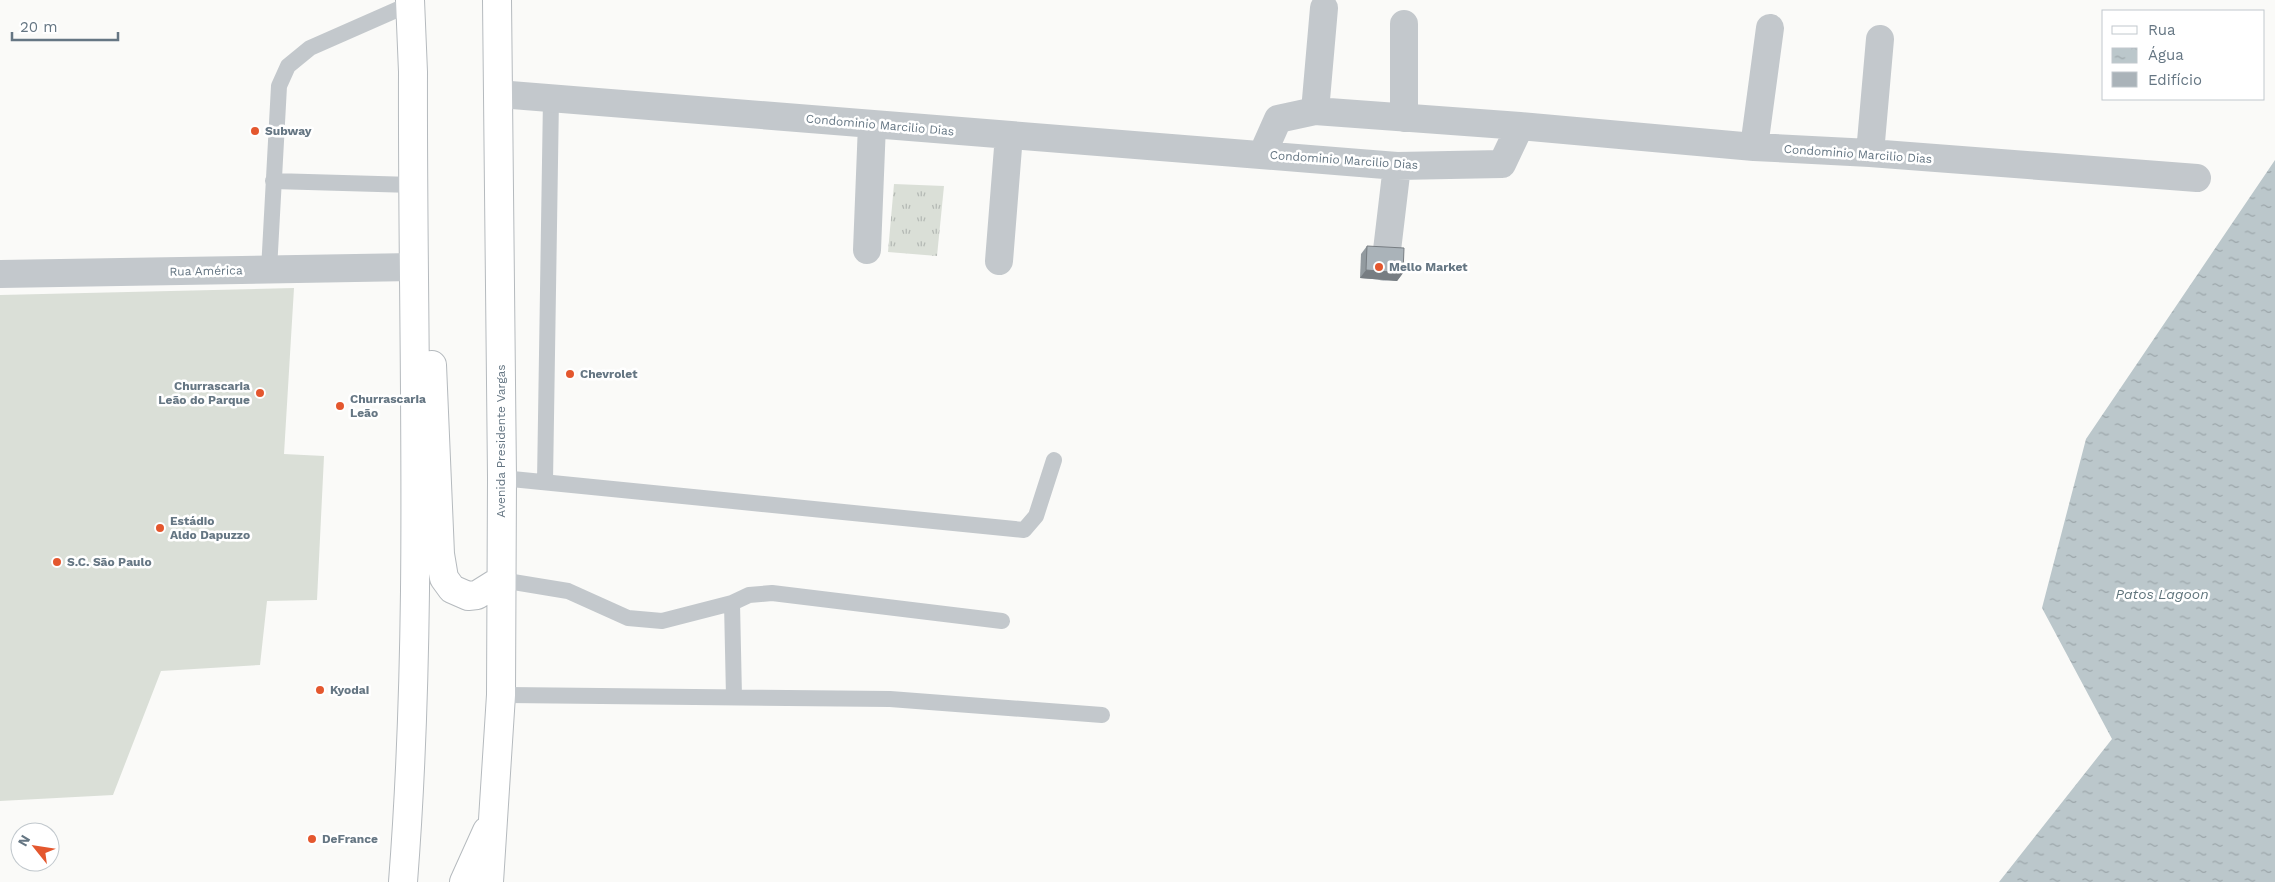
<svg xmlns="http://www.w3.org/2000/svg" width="2275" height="882" font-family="'Work Sans',sans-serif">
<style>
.grass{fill:url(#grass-tufts)}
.pitch{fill:#dadfd7}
.water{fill:url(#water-ripples)}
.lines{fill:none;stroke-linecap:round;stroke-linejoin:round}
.primary-casing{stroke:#b5babe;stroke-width:30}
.service{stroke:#c3c8cc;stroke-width:16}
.minor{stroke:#c3c8cc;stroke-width:28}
.primary{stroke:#fff;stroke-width:28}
.wall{fill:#929a9f}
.shaded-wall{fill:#777d82}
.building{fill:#aab3b9;stroke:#777d82}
.poi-dot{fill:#e4572e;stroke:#fff;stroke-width:2}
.labels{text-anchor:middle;stroke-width:5;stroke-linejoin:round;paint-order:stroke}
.street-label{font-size:12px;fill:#657683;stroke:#fff}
.poi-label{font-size:12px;font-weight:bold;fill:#657683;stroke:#fff;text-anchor:start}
.water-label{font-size:14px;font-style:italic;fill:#60757c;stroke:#fff}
</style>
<defs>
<pattern id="grass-tufts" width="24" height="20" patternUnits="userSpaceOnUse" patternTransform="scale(1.25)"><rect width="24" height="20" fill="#dadfd7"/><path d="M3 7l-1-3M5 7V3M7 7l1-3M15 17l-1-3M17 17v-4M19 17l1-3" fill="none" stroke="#b4b9b4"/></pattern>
<pattern id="water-ripples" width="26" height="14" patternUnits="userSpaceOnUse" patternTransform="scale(1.25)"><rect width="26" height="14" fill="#bbc7cb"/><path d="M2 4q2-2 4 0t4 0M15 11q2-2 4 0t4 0" fill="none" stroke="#9ca6aa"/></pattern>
</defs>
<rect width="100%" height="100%" fill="#fafaf8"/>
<path class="grass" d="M 894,184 L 944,186 L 937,256 L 888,252 Z"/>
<path class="pitch" d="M 294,288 L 284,454 L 324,456 L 317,600 L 267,601 L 260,665 L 161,671 L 113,795 L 0,801 L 0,295 Z"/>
<path class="water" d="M 2275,160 L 2275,882 L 1999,882 L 2112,739 L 2042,608 L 2086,439 Z"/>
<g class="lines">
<g class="primary-casing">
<path id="primary" d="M 432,365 L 440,554 L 444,578 L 452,589 L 468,596 L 477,595 L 501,580
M 403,882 C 424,613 412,342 413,72 L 410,0
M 464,882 L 487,831
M 489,882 L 501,695 L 502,478 L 497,0"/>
</g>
<path class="service" d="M 273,181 L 413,185
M 269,270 L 279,86 L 288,66 L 310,48 L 410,4
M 502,478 L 1024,530 L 1036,516 L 1054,460
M 545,482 L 551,98
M 501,580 L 568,591 L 628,618 L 662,621 L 732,603
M 501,695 L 890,699 L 1102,715
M 734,697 L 732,603 L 749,595 L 772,593 L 1002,621"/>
<path class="minor" d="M 499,94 L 1397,166 L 1502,164 L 1520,126
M 1315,111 L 1324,8
M 1404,118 L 1404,24
M 1754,147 L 1770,28
M 1870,153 L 1880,39
M 1262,155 L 1278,119 L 1315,111 L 1520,126 L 1754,147 L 1870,153 L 2197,178
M 867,250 L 872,124
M 999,261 L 1009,135
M 1385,267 L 1397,166
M 0,274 L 413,267"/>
<use href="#primary" class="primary"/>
</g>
<path class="wall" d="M 1367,246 L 1403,273 L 1397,281 L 1360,278 L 1361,254 Z"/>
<path class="shaded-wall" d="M 1366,270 L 1403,273 L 1397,281 L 1360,278 Z"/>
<path class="building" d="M 1367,246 L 1404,248 L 1403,273 L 1366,270 Z"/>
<g class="poi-dot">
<circle cx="255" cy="131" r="5"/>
<circle cx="1379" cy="267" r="5"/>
<circle cx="570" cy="374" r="5"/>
<circle cx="260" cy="393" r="5"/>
<circle cx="340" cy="406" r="5"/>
<circle cx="160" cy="528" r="5"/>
<circle cx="57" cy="562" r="5"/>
<circle cx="320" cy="690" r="5"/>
<circle cx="312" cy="839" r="5"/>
</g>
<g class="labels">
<g class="street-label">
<text transform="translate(880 125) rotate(5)" y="4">Condominio Marcilio Dias</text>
<text transform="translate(1858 154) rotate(4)" y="4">Condominio Marcilio Dias</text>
<text transform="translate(1344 160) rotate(4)" y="4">Condominio Marcilio Dias</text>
<text transform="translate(206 271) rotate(-1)" y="4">Rua América</text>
<text transform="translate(501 441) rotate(-90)" y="4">Avenida Presidente Vargas</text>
</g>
<g class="poi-label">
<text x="265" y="135">Subway</text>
<text x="1389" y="271">Mello Market</text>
<text x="580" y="378">Chevrolet</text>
<text x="250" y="390" text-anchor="end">Churrascaria<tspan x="250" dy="14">Leão do Parque</tspan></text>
<text x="350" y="403">Churrascaria<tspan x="350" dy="14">Leão</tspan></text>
<text x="170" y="525">Estádio<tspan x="170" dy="14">Aldo Dapuzzo</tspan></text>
<text x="67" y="566">S.C. São Paulo</text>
<text x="330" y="694">Kyodai</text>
<text x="322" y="843">DeFrance</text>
</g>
<g class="water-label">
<text x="2162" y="599">Patos Lagoon</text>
</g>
</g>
<rect x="2102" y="10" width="162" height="90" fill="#ffffff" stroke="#c1c8cd"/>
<rect x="2112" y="26" width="25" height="8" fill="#ffffff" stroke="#c1c8cd"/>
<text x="2148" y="35" font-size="15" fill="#657683">Rua</text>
<rect x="2112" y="48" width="25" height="15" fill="url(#water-ripples)" stroke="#c1c8cd"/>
<text x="2148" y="60" font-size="15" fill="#657683">Água</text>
<rect x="2112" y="72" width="25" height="15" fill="#aab3b9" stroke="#c1c8cd"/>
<text x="2148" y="85" font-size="15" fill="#657683">Edifício</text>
<g transform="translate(35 847) rotate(300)"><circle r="24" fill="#ffffff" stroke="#c1c8cd"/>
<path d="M0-4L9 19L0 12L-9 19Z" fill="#e4572e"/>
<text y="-8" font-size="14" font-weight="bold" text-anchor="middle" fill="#657683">N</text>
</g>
<path d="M12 32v8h106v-8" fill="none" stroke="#657683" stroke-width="2.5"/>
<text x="20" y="32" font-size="15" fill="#657683" stroke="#ffffff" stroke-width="4" paint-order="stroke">20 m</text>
</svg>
